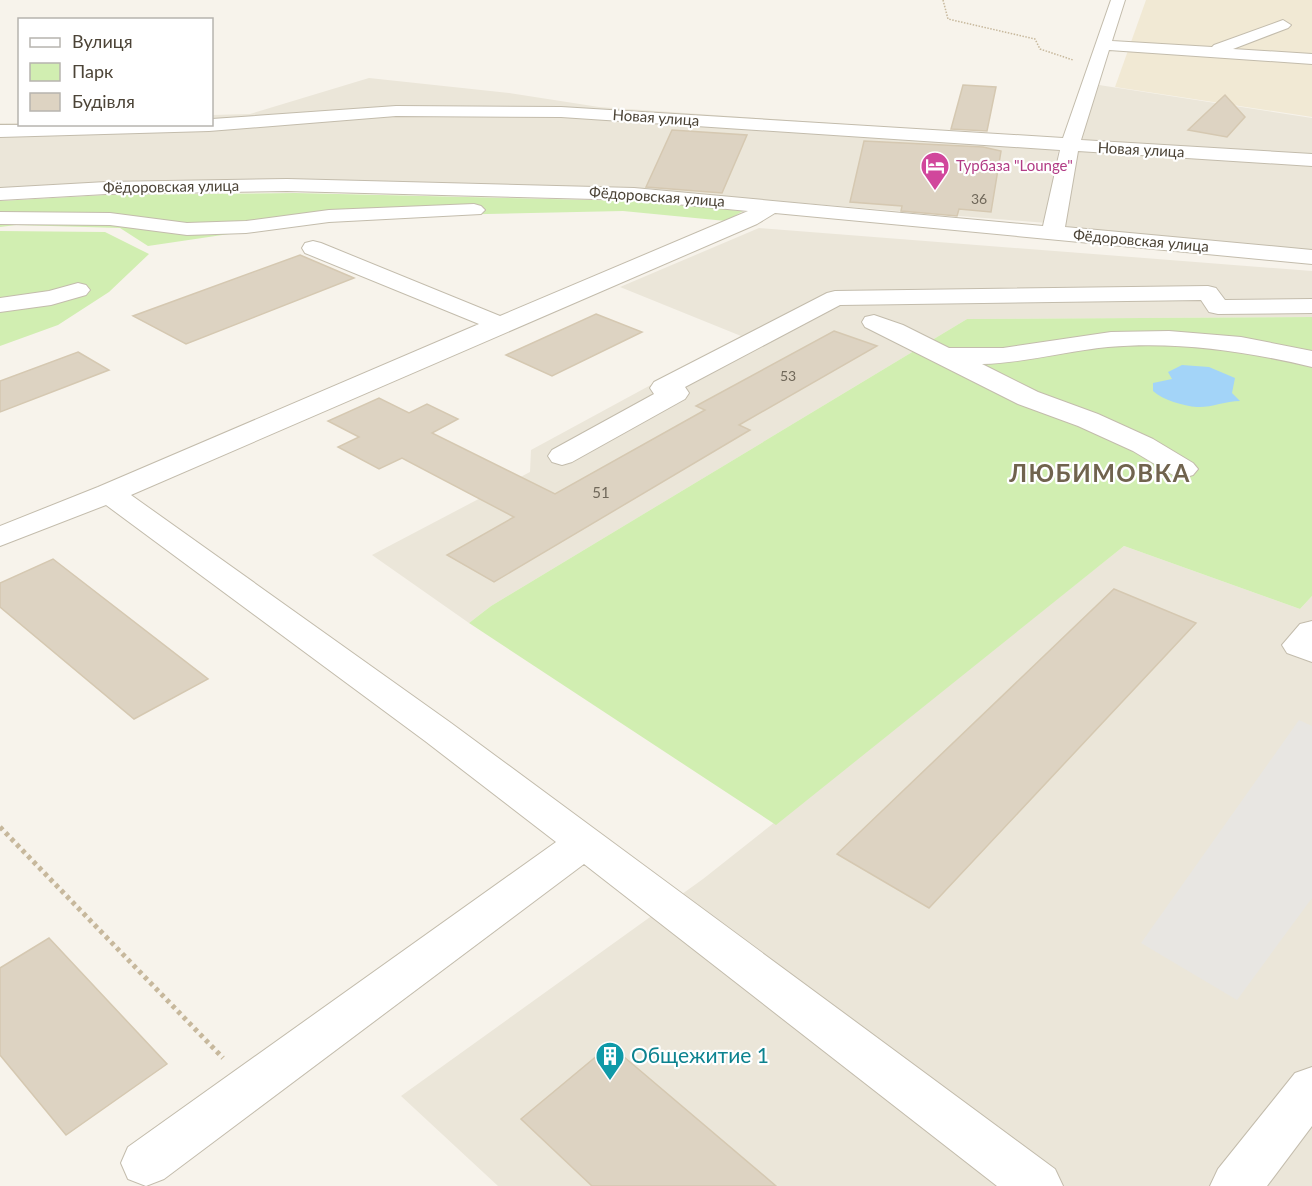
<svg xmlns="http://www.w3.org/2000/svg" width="1312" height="1186" font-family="Lato,sans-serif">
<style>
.residential{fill:#ebe6d9}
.education{fill:#f1e9d4}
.green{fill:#d1eeb1}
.parking{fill:#e8e6e2}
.water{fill:#a3d4f8}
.building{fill:#ddd3c2;stroke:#d5c8b1;stroke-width:1.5}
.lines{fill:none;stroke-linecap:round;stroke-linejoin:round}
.minor-casing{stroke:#c3bcac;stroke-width:2}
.path-far1{stroke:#c7b89c;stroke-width:1.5;stroke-dasharray:1.5 1.5;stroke-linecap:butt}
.path{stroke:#c7b89c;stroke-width:5;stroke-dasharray:4 4;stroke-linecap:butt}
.minor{fill:#fff;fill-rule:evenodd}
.labels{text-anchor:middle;stroke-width:4.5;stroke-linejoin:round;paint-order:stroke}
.far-number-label{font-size:14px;fill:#70685a}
.far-street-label{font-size:15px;fill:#4c4437;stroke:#fff}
.far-hotel-label{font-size:15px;fill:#b23c85;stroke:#fff;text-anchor:start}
.number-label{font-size:15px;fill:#70685a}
.near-culture-label{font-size:21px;fill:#0d838f;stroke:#fff;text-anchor:start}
.district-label{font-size:24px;font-weight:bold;letter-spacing:1.5px;fill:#70634e;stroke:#fff}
</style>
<rect width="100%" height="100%" fill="#f7f3eb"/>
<path class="residential" d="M 369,78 L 509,93 L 599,107 L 1060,139 L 1047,223 L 631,189 L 0,190 L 0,123 L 212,124 L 212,115 L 250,114 Z
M 1099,85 L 1312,118 L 1312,253 L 1062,229 L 1078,143 Z
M 759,228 L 1312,271 L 1312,317 L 967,319 L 491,606 L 469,623 L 372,555 L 530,472 L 531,450 L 741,336 L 620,287 Z
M 1124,546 L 1300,609 L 1312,596 L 1312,1186 L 498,1186 L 401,1096 L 703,879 Z"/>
<path class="education" d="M 1146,0 L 1312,0 L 1312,117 L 1115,87 Z"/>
<path class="green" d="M 295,193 L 634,201 L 743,211 L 726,221 L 623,211 L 345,217 L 148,246 L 120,228 L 16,225 L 0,227 L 0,201 L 105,195 Z
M 0,231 L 105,232 L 149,254 L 109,292 L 58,325 L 0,346 Z
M 1312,317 L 1312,596 L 1300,609 L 1124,546 L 776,825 L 469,623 L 491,606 L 967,319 Z"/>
<path class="parking" d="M 1299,720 L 1312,726 L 1312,898 L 1237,1000 L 1141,943 Z"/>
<path class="water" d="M 1182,365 L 1209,367 L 1235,378 L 1232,393 L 1240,401 C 1225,401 1210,408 1197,407 C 1183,406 1163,400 1153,391 L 1153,383 L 1172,379 L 1168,372 Z"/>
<path class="building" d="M 963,85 L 996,87 L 987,131 L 951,129 Z
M 1225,95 L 1245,117 L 1227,137 L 1188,130 Z
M 672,130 L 747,135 L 722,193 L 646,187 Z
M 864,141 L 983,147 L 1001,151 L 991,212 L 959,209 L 957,216 L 901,211 L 902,206 L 850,202 Z
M 300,255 L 354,278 L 186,344 L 133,316 Z
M 596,314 L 642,332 L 552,376 L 506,355 Z
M 834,331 L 877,346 L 739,425 L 750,430 L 494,582 L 447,555 L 514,517 L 402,458 L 379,469 L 338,447 L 359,437 L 328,421 L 379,398 L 409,413 L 427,404 L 458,419 L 432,433 L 555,494 L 705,410 L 696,406 Z
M 78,352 L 109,370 L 0,412 L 0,381 Z
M 53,559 L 208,679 L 134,719 L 0,607 L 0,583 Z
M 1114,589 L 1196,623 L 929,908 L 837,854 Z
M 49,938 L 167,1064 L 66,1135 L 0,1055 L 0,968 Z
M 610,1045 L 776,1186 L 592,1186 L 521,1119 Z"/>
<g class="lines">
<g class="minor-casing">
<path id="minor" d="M 1111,0 L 1125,0 L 1112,41 L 1212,47 L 1214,45 L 1283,20 L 1291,25 L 1288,28 L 1233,49 L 1312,54 L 1312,64 L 1109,50 L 1081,140 L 1312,154 L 1312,166 L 1078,151 L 1065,227 L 1312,250 L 1312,264 L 775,213 L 757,224 L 131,495 L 451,723 L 1055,1169 L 1063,1186 L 997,1186 L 584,864 L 164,1179 L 146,1186 L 128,1179 L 121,1163 L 128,1147 L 556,842 L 425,741 L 106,505 L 0,546 L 0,526 L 98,487 L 479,324 L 305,253 L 302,248 L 305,243 L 313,241 L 321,243 L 500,316 L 748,211 L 634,200 L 287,191 L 106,194 L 0,200 L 0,188 L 106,182 L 287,179 L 634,188 L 1043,226 L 1060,150 L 561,117 L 396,116 L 209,131 L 0,137 L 0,125 L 212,124 L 212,119 L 396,106 L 561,107 L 1063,138 Z
M 474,204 L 481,206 L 485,210 L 481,214 L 329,222 L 246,233 L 187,235 L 110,225 L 0,224 L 0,212 L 110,213 L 187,223 L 246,221 L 329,210 Z
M 78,283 L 86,285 L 90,290 L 86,295 L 51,305 L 0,312 L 0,298 L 49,291 Z
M 1208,286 L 1216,288 L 1225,300 L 1312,299 L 1312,313 L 1218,314 L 1209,312 L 1201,300 L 840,305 L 685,387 L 689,393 L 685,399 L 572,462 L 562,465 L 552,462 L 548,456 L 552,450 L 654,394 L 650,388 L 654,382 L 827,293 L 835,291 Z
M 874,315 L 903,325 L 949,348 L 1003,348 L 1111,332 L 1169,331 L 1241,337 L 1312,351 L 1312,367 C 1245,351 1177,341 1108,347 C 1066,351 1025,363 982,364 L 1038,392 L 1098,414 L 1153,439 L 1193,463 L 1198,469 L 1193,475 L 1183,478 L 1173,475 L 1133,451 L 1078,426 L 1018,404 L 865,327 L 862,322 L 865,317 Z
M 1312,621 L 1312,662 L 1287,653 L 1282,645 L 1300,624 Z
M 1312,1067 L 1312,1126 L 1267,1186 L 1210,1186 L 1218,1169 L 1295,1073 Z"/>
</g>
<path class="path-far1" d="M 943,0 L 948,19 L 1035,39 L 1040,49 L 1073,60"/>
<path class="path" d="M 0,827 L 223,1058"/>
<use href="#minor" class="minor"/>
</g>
<defs>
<g id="hotel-pin" transform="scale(1.5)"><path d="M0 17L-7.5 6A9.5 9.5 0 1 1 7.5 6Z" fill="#d1479c" stroke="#fff"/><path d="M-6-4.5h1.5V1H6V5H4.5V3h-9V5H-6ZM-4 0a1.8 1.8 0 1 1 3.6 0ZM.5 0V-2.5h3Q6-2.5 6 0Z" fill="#fff"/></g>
<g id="building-pin" transform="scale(1.5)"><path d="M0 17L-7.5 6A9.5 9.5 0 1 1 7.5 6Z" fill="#0f9aa8" stroke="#fff"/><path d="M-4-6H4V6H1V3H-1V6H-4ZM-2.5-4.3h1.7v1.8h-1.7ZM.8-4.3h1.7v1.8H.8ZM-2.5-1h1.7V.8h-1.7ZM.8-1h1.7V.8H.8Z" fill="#fff"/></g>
</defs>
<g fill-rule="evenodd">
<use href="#hotel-pin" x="935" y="166"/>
<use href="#building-pin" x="610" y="1056"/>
</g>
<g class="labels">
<g class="far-number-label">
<text x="979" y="204">36</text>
<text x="788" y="381">53</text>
</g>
<g class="far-street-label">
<text transform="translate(656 118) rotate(4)" y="5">Новая улица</text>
<text transform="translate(1141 150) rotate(3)" y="5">Новая улица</text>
<text transform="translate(171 187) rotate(-1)" y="5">Фёдоровская улица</text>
<text transform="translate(657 197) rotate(4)" y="5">Фёдоровская улица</text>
<text transform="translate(1141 241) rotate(5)" y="5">Фёдоровская улица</text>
</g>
<g class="far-hotel-label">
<text x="956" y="171">Турбаза "Lounge"</text>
</g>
<g class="number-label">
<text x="601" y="498">51</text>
</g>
<g class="near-culture-label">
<text x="631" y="1063">Общежитие 1</text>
</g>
<g class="district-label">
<text x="1100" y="482">ЛЮБИМОВКА</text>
</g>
</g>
<rect x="18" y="18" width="195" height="108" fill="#ffffff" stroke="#b7b4af" stroke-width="1.5"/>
<rect x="30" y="38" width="30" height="9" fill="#ffffff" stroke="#b7b4af" stroke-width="1.5"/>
<text x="72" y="48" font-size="18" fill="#4c4437">Вулиця</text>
<rect x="30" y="63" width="30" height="18" fill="#d1eeb1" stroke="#b7b4af" stroke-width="1.5"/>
<text x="72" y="78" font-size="18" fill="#4c4437">Парк</text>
<rect x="30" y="93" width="30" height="18" fill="#ddd3c2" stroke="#b7b4af" stroke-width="1.5"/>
<text x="72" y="108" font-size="18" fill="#4c4437">Будівля</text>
</svg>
